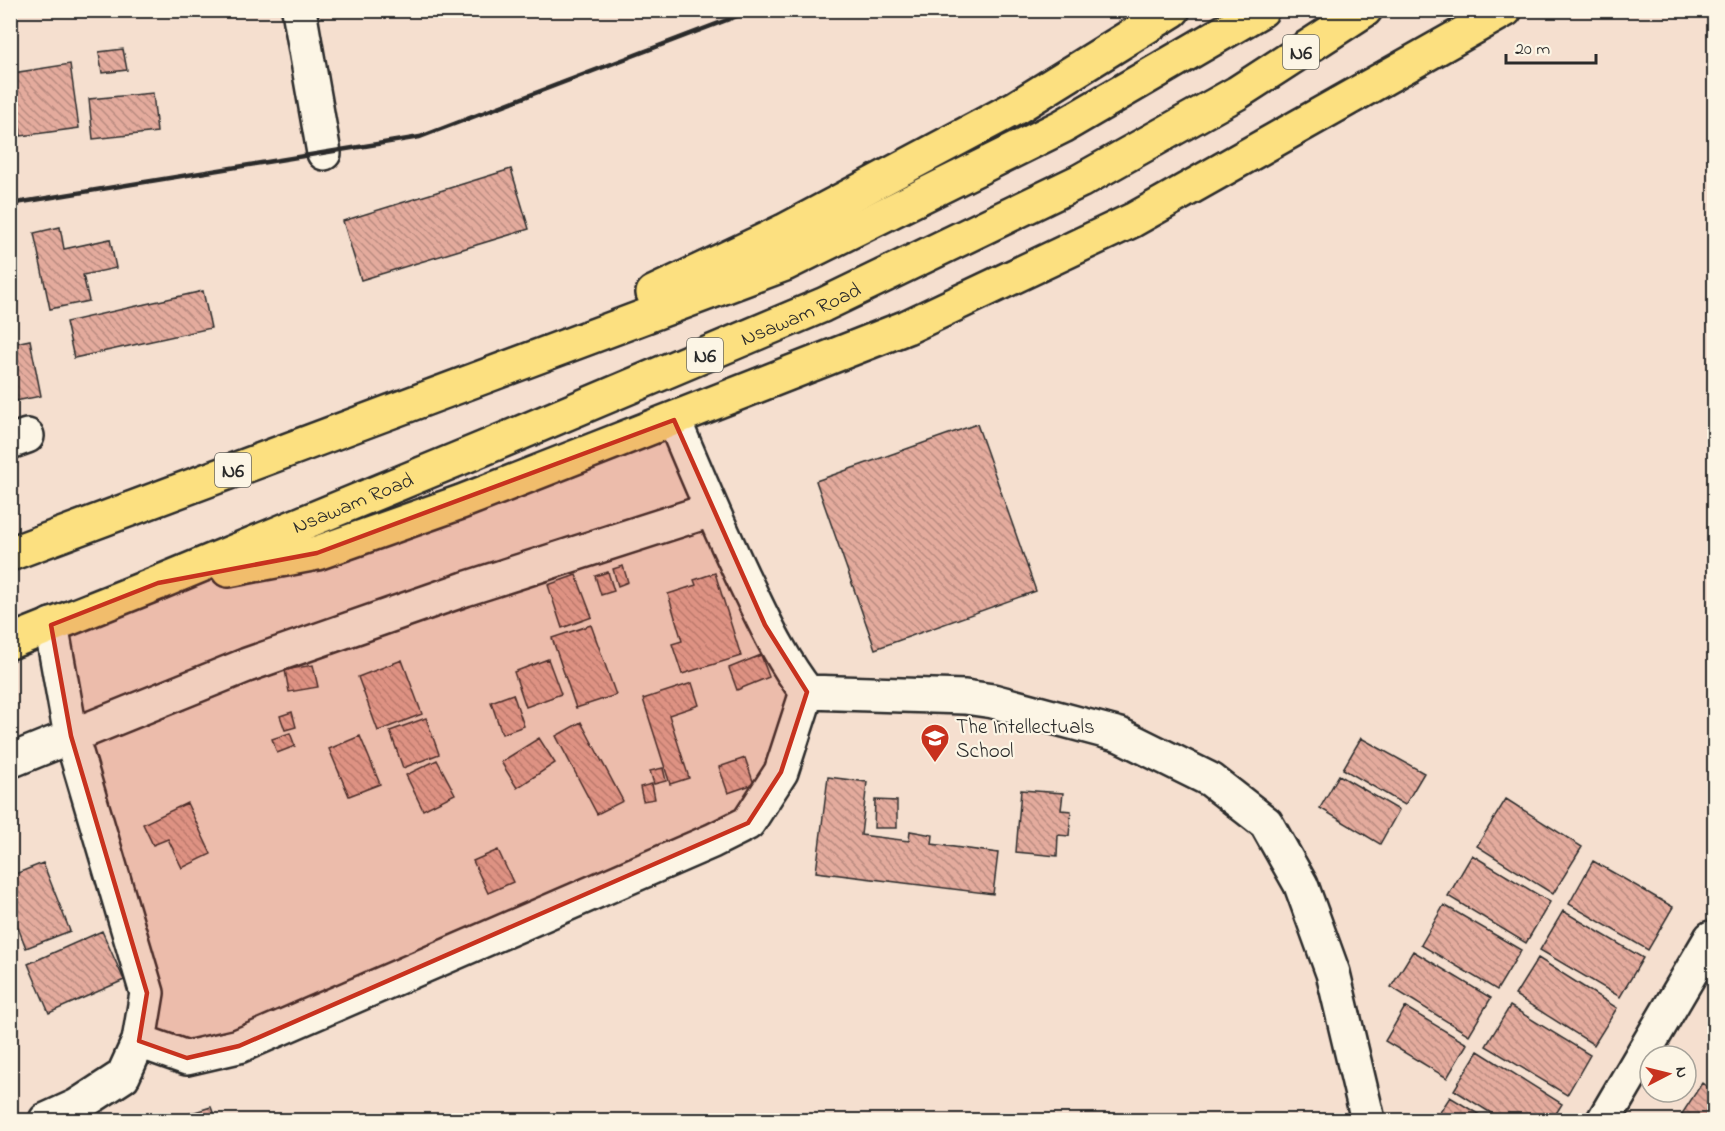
<svg xmlns="http://www.w3.org/2000/svg" width="1725" height="1131" font-family="'Indie Flower',sans-serif">
<style>
.building{fill:url(#building-back-hatch);stroke:#2b2b2b;stroke-width:1.5}
.lines{fill:none;stroke-linecap:round;stroke-linejoin:round}
.minor-casing{stroke:#2b2b2b;stroke-width:38}
.highway-casing{stroke:#2b2b2b;stroke-width:38}
.minor{stroke:#fcf5e5;stroke-width:33}
.highway{stroke:#fce080;stroke-width:33}
.rail{stroke:#2b2b2b;stroke-width:4.5}
.marked{fill:#c8321e;fill-opacity:0.2;stroke:#c8321e;stroke-width:4.5;stroke-linejoin:round}
.labels{text-anchor:middle;stroke-width:4.5;stroke-linejoin:round;paint-order:stroke}
.shield{fill:#fcf5e5;stroke:#6a6863;stroke-width:1.5}
.shield-label{font-size:20px;font-weight:bold;fill:#2b2b2b}
.street-label{font-size:21px;fill:#2b2b2b;stroke:#fcf5e5}
.poi-label{font-size:21px;fill:#2b2b2b;stroke:#fcf5e5;text-anchor:start}
</style>
<defs>
<pattern id="building-back-hatch" width="6" height="6" patternUnits="userSpaceOnUse" patternTransform="scale(1.5)"><rect width="6" height="6" fill="#e4ab9d"/><path d="M-1 5l2 2M0 0l6 6M5-1l2 2" fill="none" stroke="#b98b80"/></pattern>
</defs>
<rect width="100%" height="100%" fill="#f5dfcf"/>
<filter id="ink" filterUnits="userSpaceOnUse"><feTurbulence type="fractalNoise" baseFrequency=".0167" numOctaves="2"/><feDisplacementMap in="SourceGraphic" scale="12" xChannelSelector="R" yChannelSelector="G"/><feConvolveMatrix kernelMatrix="1 2 1 2 8 2 1 2 1" color-interpolation-filters="sRGB"/></filter>
<g filter="url(#ink)">
<path class="building" d="M 123,49 L 127,70 L 102,73 L 99,52 Z
M 70,64 L 79,128 L 21,136 L 13,73 Z
M 153,93 L 157,132 L 93,139 L 89,99 Z
M 511,169 L 529,229 L 361,280 L 343,221 Z
M 60,227 L 64,249 L 110,239 L 116,268 L 83,275 L 89,301 L 50,309 L 34,233 Z
M 203,291 L 211,328 L 74,358 L 66,322 Z
M 30,340 L 41,396 L 10,402 L 10,344 Z
M 977,424 L 1036,591 L 875,649 L 816,481 Z
M 623,566 L 628,582 L 618,586 L 613,569 Z
M 608,572 L 614,591 L 601,595 L 595,576 Z
M 715,573 L 741,656 L 682,674 L 672,644 L 682,641 L 668,594 L 696,585 L 694,580 Z
M 576,575 L 592,617 L 562,628 L 548,585 Z
M 591,625 L 616,695 L 576,708 L 552,638 Z
M 761,655 L 769,677 L 737,690 L 729,668 Z
M 548,659 L 561,694 L 526,707 L 514,672 Z
M 402,660 L 422,714 L 378,731 L 358,677 Z
M 313,665 L 318,687 L 289,692 L 285,670 Z
M 692,683 L 699,705 L 669,715 L 689,778 L 670,784 L 643,699 Z
M 513,694 L 524,726 L 502,734 L 491,702 Z
M 292,712 L 296,727 L 285,730 L 280,716 Z
M 426,718 L 439,754 L 403,768 L 390,731 Z
M 581,722 L 623,801 L 597,814 L 556,736 Z
M 290,733 L 295,746 L 277,753 L 272,739 Z
M 360,736 L 380,784 L 349,796 L 329,749 Z
M 539,738 L 555,763 L 517,788 L 501,762 Z
M 1361,738 L 1424,773 L 1405,805 L 1343,769 Z
M 745,758 L 754,784 L 728,793 L 719,767 Z
M 437,760 L 455,794 L 423,810 L 406,775 Z
M 663,768 L 666,781 L 654,784 L 650,771 Z
M 1339,775 L 1399,810 L 1380,844 L 1320,808 Z
M 828,777 L 867,782 L 861,835 L 909,841 L 910,831 L 933,835 L 932,844 L 998,853 L 993,894 L 816,872 Z
M 652,784 L 655,799 L 643,801 L 640,787 Z
M 1021,790 L 1063,793 L 1061,810 L 1071,811 L 1069,836 L 1058,835 L 1057,856 L 1016,852 Z
M 1506,799 L 1582,847 L 1553,894 L 1477,846 Z
M 875,800 L 897,801 L 897,828 L 874,828 Z
M 187,803 L 211,854 L 182,868 L 168,839 L 153,845 L 143,824 Z
M 498,850 L 513,882 L 488,893 L 473,861 Z
M 1472,855 L 1550,902 L 1526,943 L 1448,896 Z
M 1593,861 L 1673,907 L 1648,950 L 1569,904 Z
M 43,863 L 70,931 L 26,948 L 10,907 L 10,876 Z
M 1444,905 L 1521,950 L 1497,990 L 1421,945 Z
M 1563,911 L 1643,958 L 1620,997 L 1540,950 Z
M 102,931 L 124,980 L 49,1013 L 28,964 Z
M 1413,951 L 1491,998 L 1469,1035 L 1391,987 Z
M 1538,958 L 1617,1008 L 1594,1045 L 1515,995 Z
M 1510,1006 L 1590,1055 L 1567,1095 L 1486,1046 Z
M 1405,1007 L 1467,1044 L 1447,1078 L 1385,1041 Z
M 1478,1051 L 1562,1104 L 1552,1120 L 1502,1120 L 1454,1090 Z
M 1702,1083 L 1714,1092 L 1714,1120 L 1678,1120 Z
M 1450,1097 L 1488,1120 L 1435,1120 Z
M 211,1107 L 216,1120 L 169,1120 Z"/>
<g class="lines">
<g class="minor-casing">
<path id="minor" d="M 299,10 L 324,153
M 674,420 C 697,475 720,530 746,584 C 764,621 781,659 807,692 L 965,697 L 993,701 L 1120,735 L 1211,780 L 1266,823 L 1301,885 L 1333,973 L 1368,1120
M 10,442 L 27,436
M 10,761 L 247,665 L 465,589 L 711,510
M 139,1041 L 187,1058 L 239,1046 L 712,841 L 748,823 L 781,772 L 807,692
M 46,1120 L 77,1106 L 123,1076 L 139,1041 L 147,993 L 71,736 L 51,625
M 1604,1120 L 1711,938"/>
</g>
<g class="highway-casing">
<g id="highway">
<path d="M 653,293 L 784,231 L 1017,107 L 1173,10"/>
<path d="M 10,554 L 785,264 L 1063,126 L 1262,10"/>
<path d="M 228,570 L 317,553 L 461,502 L 907,327 L 1133,220 L 1505,10"/>
<path id="s1" d="M 10,642 L 158,583 L 487,447 L 823,305 L 1080,181 L 1237,93 L 1365,10"/>
</g>
</g>
<use href="#minor" class="minor"/>
<use href="#highway" class="highway"/>
<path class="rail" d="M 10,204 L 420,137 L 753,10"/>
</g>
</g>
<path class="marked" d="M 674,420 L 765,625 L 807,692 L 781,772 L 748,823 L 239,1046 L 187,1058 L 139,1041 L 147,993 L 71,736 L 51,625 L 158,583 L 317,553 Z"/>
<defs>
<g id="school-pin" transform="scale(1.5)"><path d="M0 17L-7.5 6A9.5 9.5 0 1 1 7.5 6Z" fill="#c8321e" stroke="#fcf5e5"/><path d="M0-5L7-2L0 1L-7-2ZM-4 1L0 2.5L4 1V4Q0 6-4 4Z" fill="#fff"/></g>
</defs>
<g fill-rule="evenodd">
<use href="#school-pin" x="935" y="738"/>
</g>
<g class="labels">
<g class="shield">
<rect x="1283" y="35" width="36" height="34" rx="4.5"/>
<rect x="687" y="338" width="36" height="34" rx="4.5"/>
<rect x="215" y="453" width="36" height="34" rx="4.5"/>
</g>
<g class="shield-label">
<text x="1301" y="59">N6</text>
<text x="705" y="362">N6</text>
<text x="233" y="477">N6</text>
</g>
<g class="street-label">
<text dy="7" stroke="none"><textPath href="#s1" startOffset="856">Nsawam Road</textPath></text>
<text dy="7" stroke="none"><textPath href="#s1" startOffset="370">Nsawam Road</textPath></text>
</g>
<g class="poi-label">
<text x="956" y="733">The Intellectuals<tspan x="956" dy="24">School</tspan></text>
</g>
</g>
<rect width="1725" height="1131" fill="none" stroke="#fcf5e5" stroke-width="36"/>
<rect x="18" y="18" width="1689" height="1095" fill="none" stroke="#2b2b2b" stroke-width="2" filter="url(#ink)"/>
<g transform="translate(1668 1074) rotate(83)"><circle r="28" fill="#fcf5e5" stroke="#a8a49b" stroke-width="1.5"/>
<path d="M0-4.5L10 22L0 15L-10 22Z" fill="#c8321e"/>
<text y="-9" font-size="16" font-weight="bold" text-anchor="middle" fill="#2b2b2b">N</text>
</g>
<path d="M1506 54v9h90v-9" fill="none" stroke="#2b2b2b" stroke-width="3"/>
<text x="1515" y="54" font-size="18" fill="#2b2b2b" stroke="#fcf5e5" stroke-width="4.5" paint-order="stroke">20 m</text>
</svg>
